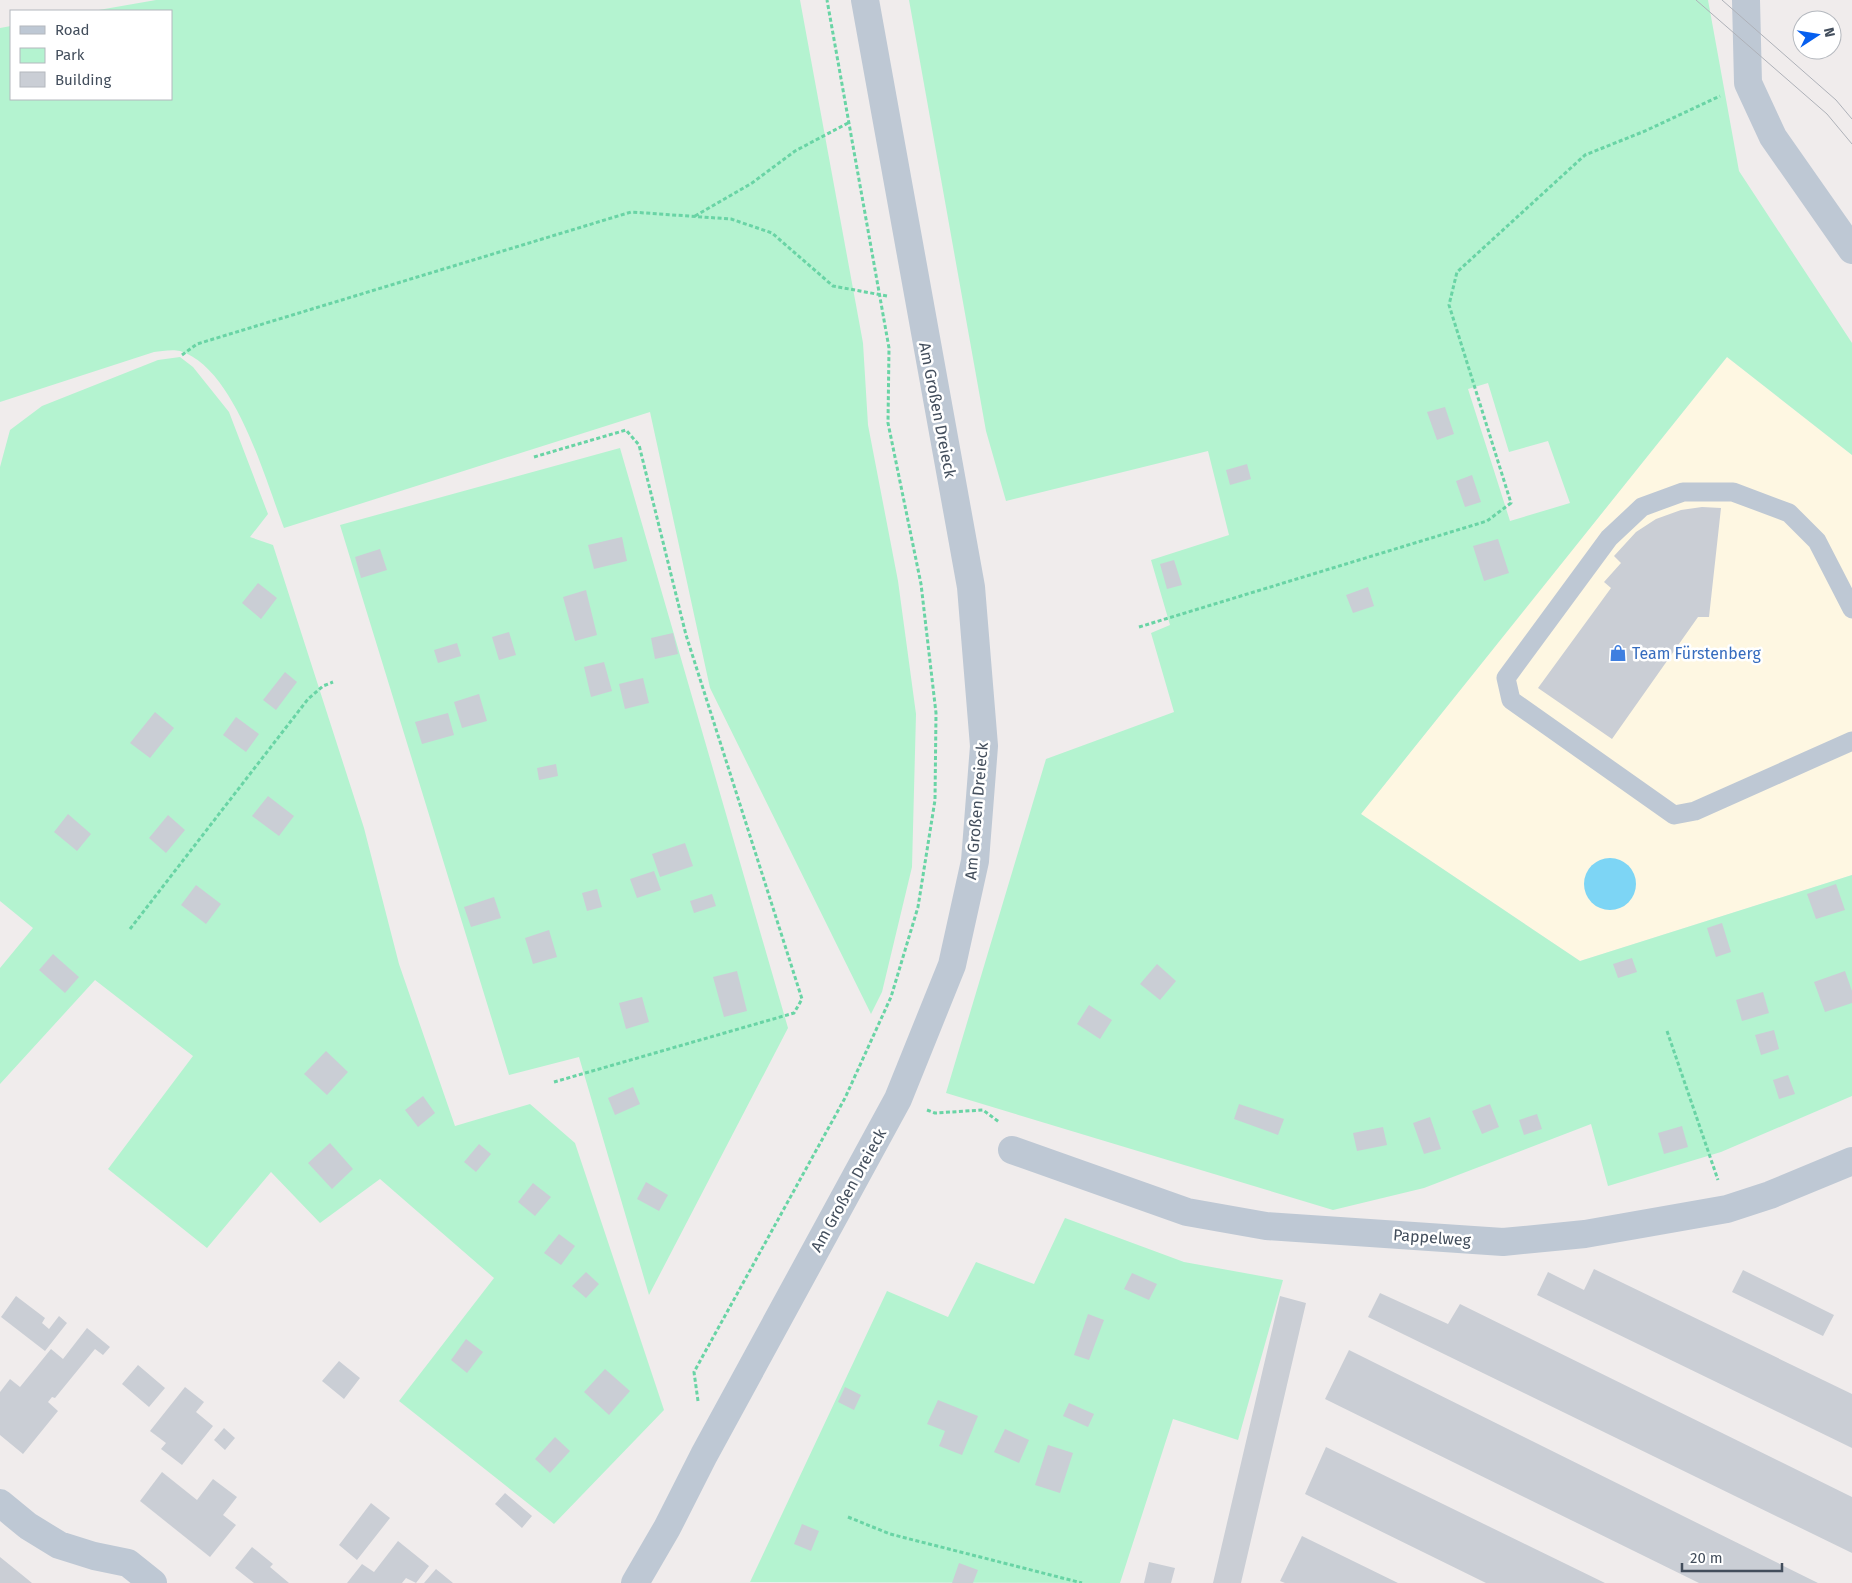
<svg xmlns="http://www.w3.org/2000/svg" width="1852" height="1583" font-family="'Fira Sans',sans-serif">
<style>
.commercial{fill:#fef7e2}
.green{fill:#b4f3d0;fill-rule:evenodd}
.water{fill:#7dd5f5}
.building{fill:#caced5}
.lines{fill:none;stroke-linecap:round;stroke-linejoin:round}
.path{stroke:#69d4a5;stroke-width:3;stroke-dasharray:4 2.5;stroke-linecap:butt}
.lane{stroke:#bec8d4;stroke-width:19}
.street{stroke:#bec8d4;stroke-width:28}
.tram{stroke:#aeb1b8;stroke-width:1}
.labels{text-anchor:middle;stroke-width:5;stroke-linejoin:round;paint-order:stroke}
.street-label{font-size:16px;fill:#434e5c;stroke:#fff}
.shop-label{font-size:16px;fill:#366cbe;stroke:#fff;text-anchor:start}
</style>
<rect width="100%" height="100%" fill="#f0ecec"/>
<path class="commercial" d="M 1727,357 L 1852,455 L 1852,875 L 1580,961 L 1361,814 Z"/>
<path class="green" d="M 156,0 L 800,0 L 863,343 L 868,425 L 898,581 L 916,714 L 912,867 L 882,992 L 871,1014 L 710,688 L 650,412 L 284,528 C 265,479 235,368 180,351 C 173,349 161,351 154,352 L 0,402 L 0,28 L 11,26 L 11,99 L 171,99 L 171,11 L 93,11 Z
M 909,0 L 1708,0 L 1739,171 L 1852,343 L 1852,455 L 1727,357 L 1361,814 L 1580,961 L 1852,875 L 1852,1096 L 1721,1152 L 1608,1186 L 1591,1124 L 1424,1188 L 1333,1210 L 946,1093 L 1046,759 L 1174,712 L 1151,633 L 1170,625 L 1151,560 L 1229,535 L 1208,451 L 1006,501 L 986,431 ZM 1488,383 L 1509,452 L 1548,441 L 1570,503 L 1510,521 L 1468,389 Z
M 180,357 L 193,367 L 229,412 L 268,514 L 250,537 L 273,545 L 364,828 L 399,964 L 455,1126 L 530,1104 L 575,1143 L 664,1410 L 554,1524 L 399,1401 L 494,1278 L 380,1179 L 320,1223 L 271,1172 L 207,1248 L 108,1169 L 193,1056 L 95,980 L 0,1084 L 0,968 L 33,928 L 0,901 L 0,467 L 10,430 L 42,406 L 158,360 Z
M 620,448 L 788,1028 L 649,1295 L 579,1057 L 509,1075 L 340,525 Z
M 1065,1218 L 1184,1262 L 1283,1280 L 1238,1440 L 1173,1419 L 1120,1583 L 750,1582 L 887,1291 L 948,1317 L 976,1262 L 1034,1284 Z"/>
<path class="water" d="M1584 884a26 26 0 1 1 52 0a26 26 0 1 1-52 0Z"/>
<path class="building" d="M 1445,407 L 1454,434 L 1437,440 L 1427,412 Z
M 1247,464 L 1251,479 L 1230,485 L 1226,470 Z
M 1472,475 L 1481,502 L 1465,507 L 1456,481 Z
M 1702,507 L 1721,508 L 1709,617 L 1698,617 L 1612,739 L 1538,688 L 1611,588 L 1604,582 L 1621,563 L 1614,556 L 1636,532 L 1656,519 L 1681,510 Z
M 622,537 L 627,561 L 594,569 L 588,545 Z
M 1498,539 L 1509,573 L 1484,581 L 1473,546 Z
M 380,549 L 387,570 L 361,578 L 355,557 Z
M 1174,560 L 1182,585 L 1167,589 L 1160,564 Z
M 258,583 L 277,598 L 261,619 L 242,603 Z
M 1368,587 L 1374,606 L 1353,613 L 1346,595 Z
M 586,590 L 597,635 L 575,641 L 563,597 Z
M 509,632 L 516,655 L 499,660 L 492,637 Z
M 673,633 L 678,654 L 655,659 L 651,638 Z
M 457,643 L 461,656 L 438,663 L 434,650 Z
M 604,662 L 612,691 L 591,697 L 584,667 Z
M 285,672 L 297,682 L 276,710 L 263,700 Z
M 643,678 L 649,703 L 625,709 L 619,684 Z
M 479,694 L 487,721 L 462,728 L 454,702 Z
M 155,712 L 174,728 L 150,758 L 130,743 Z
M 448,713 L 454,735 L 422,744 L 415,722 Z
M 236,717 L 259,734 L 246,752 L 223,735 Z
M 556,764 L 558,776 L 539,780 L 537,768 Z
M 268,796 L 294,816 L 279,836 L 252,816 Z
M 68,814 L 91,834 L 77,851 L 54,832 Z
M 168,815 L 185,830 L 166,853 L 149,838 Z
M 685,843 L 693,866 L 660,877 L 652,854 Z
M 654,871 L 661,890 L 637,898 L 630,879 Z
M 1836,884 L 1845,910 L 1816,919 L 1807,894 Z
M 196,885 L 221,904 L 206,924 L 181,905 Z
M 597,889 L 602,907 L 587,911 L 582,893 Z
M 712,894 L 716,906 L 694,913 L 690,901 Z
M 494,897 L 501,918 L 471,927 L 464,907 Z
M 1722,923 L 1731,952 L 1716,957 L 1707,928 Z
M 549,930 L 557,957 L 533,964 L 525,938 Z
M 53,954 L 79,977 L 65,993 L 39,970 Z
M 1632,958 L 1637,972 L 1618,978 L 1613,964 Z
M 1157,964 L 1176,981 L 1160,1000 L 1140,984 Z
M 737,971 L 747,1011 L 724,1017 L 713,977 Z
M 1845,971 L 1852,991 L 1852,1003 L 1825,1012 L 1814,982 Z
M 1763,992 L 1769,1013 L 1742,1021 L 1736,1000 Z
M 642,997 L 649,1022 L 626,1029 L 619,1003 Z
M 1089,1005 L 1112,1020 L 1100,1039 L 1077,1024 Z
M 1774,1030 L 1779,1049 L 1761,1055 L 1755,1035 Z
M 326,1051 L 348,1072 L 327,1095 L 304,1074 Z
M 1788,1075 L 1795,1094 L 1779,1099 L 1773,1080 Z
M 633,1087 L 640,1104 L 615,1115 L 608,1098 Z
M 423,1096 L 435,1113 L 418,1127 L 405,1110 Z
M 1239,1104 L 1284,1119 L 1278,1135 L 1234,1119 Z
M 1490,1104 L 1499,1127 L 1482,1134 L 1472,1111 Z
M 1537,1114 L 1542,1129 L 1524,1135 L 1519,1120 Z
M 1430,1117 L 1441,1149 L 1424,1154 L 1413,1123 Z
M 1682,1126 L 1688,1147 L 1664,1154 L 1658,1133 Z
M 1383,1127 L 1387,1145 L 1357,1151 L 1353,1133 Z
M 330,1143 L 353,1169 L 332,1189 L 308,1163 Z
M 479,1144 L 491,1154 L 476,1172 L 464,1162 Z
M 646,1182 L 668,1195 L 659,1211 L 637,1199 Z
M 533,1183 L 551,1197 L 535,1216 L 518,1202 Z
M 559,1234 L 575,1246 L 561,1265 L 544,1253 Z
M 1594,1269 L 1852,1394 L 1852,1448 L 1537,1295 L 1548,1272 L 1584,1290 Z
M 1743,1270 L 1834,1315 L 1823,1336 L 1732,1292 Z
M 586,1272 L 599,1284 L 586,1298 L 572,1286 Z
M 1132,1273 L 1157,1284 L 1149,1300 L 1124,1289 Z
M 1380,1293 L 1448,1324 L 1460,1304 L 1852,1497 L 1852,1553 L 1368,1317 Z
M 16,1296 L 45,1318 L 42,1323 L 49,1329 L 59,1316 L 67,1323 L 45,1351 L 1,1317 Z
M 1280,1296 L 1306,1303 L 1241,1583 L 1213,1583 Z
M 1088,1314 L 1104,1320 L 1089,1360 L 1074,1355 Z
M 87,1328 L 110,1347 L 103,1355 L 95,1349 L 55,1398 L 52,1397 L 48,1402 L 58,1411 L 23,1454 L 0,1435 L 0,1392 L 10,1379 L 20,1387 L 51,1349 L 63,1359 Z
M 466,1339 L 483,1352 L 467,1373 L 451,1360 Z
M 1349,1350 L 1818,1583 L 1699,1583 L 1325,1399 Z
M 339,1361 L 360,1378 L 344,1399 L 322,1381 Z
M 138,1365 L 165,1388 L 149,1407 L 122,1384 Z
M 605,1369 L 630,1391 L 609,1415 L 584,1392 Z
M 185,1387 L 204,1402 L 196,1412 L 213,1426 L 182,1465 L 161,1449 L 166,1443 L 150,1431 Z
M 845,1387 L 861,1395 L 854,1410 L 838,1402 Z
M 938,1400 L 978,1416 L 962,1455 L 939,1446 L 945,1431 L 927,1424 Z
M 1069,1403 L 1094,1414 L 1088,1427 L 1063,1416 Z
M 224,1428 L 235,1438 L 225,1450 L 214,1440 Z
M 1005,1429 L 1029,1440 L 1019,1463 L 994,1452 Z
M 555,1437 L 570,1451 L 550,1473 L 535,1459 Z
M 1048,1445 L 1073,1453 L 1060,1493 L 1035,1485 Z
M 1326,1447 L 1605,1583 L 1486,1583 L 1305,1494 Z
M 162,1472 L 197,1500 L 213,1479 L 237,1497 L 223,1515 L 236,1525 L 210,1557 L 140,1501 Z
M 505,1493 L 532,1516 L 522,1528 L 495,1504 Z
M 371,1503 L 390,1518 L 357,1560 L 339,1545 Z
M 802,1524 L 819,1531 L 811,1551 L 794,1544 Z
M 1302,1536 L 1398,1583 L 1285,1583 L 1280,1581 Z
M 398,1541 L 429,1566 L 416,1583 L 406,1578 L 402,1583 L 347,1583 L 362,1564 L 374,1572 Z
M 252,1547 L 273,1564 L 270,1567 L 289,1583 L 254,1583 L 235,1568 Z
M 0,1557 L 21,1574 L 32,1583 L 0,1583 Z
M 1149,1562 L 1175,1568 L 1171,1583 L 1144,1583 Z
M 959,1563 L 978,1570 L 973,1583 L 952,1583 Z
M 436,1569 L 453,1583 L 424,1583 Z"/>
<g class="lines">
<path class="path" d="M 695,216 L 752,183 L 795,151 L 848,123
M 182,355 L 197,344 L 631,212 L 731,219 L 772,233 L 833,286 L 887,296
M 534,457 L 626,430 L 639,445 L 686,635 L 802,999 L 794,1013 L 554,1082
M 1139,627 L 1487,521 L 1511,503 L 1449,305 L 1457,272 L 1585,155 L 1645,131 L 1720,96
M 130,929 L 308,699 L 323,686 L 333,682
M 1667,1031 L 1718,1180
M 927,1110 L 935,1113 L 983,1110 L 999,1122
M 698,1401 L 694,1372 L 845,1098 L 891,997 L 918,907 L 935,800 L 936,713 L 921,584 L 888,423 L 889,348 L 827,0
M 848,1517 L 890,1534 L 1082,1583"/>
<path class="lane" d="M 1852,609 L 1817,541 L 1789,513 L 1733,492 L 1683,492 L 1642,507 L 1609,538 L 1506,678 L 1511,700 L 1674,815 L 1695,811 L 1852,741"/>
<path class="street" d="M 1746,0 L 1748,83 L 1773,137 L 1852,250
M 1012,1150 L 1187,1212 L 1266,1226 L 1503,1242 L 1585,1234 L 1727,1209 L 1770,1195 L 1852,1161
M 0,1503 L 28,1526 L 59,1545 L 94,1556 L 128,1563 L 153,1583
M 635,1583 L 667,1528 L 704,1455 L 898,1099 L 952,965 L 975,861 L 984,746 L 971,587 L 865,0"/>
<path class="tram" d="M 1696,0 L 1827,114 L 1852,144
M 1722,0 L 1836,100 L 1852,119"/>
</g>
<defs>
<g id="shop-bare" transform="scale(1.35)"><path d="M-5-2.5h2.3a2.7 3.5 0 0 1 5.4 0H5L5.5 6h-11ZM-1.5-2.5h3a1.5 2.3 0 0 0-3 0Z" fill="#3f7fe0" stroke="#fff" stroke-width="2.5" paint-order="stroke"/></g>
</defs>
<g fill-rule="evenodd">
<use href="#shop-bare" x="1618" y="653"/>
</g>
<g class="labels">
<g class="street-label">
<text transform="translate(938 410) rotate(79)" y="6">Am Großen Dreieck</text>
<text transform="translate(976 811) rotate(-85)" y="6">Am Großen Dreieck</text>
<text transform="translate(848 1190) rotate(-61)" y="6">Am Großen Dreieck</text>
<text transform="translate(1432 1237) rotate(4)" y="6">Pappelweg</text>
</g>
<g class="shop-label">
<text x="1632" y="659">Team Fürstenberg</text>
</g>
</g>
<rect x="10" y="10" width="162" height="90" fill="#ffffff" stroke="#b4b8be"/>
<rect x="20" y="26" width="25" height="8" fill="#bec8d4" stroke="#b4b8be"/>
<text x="55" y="35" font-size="15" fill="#434e5c">Road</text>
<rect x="20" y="48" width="25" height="15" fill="#b4f3d0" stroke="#b4b8be"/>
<text x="55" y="60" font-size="15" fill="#434e5c">Park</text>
<rect x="20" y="72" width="25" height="15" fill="#caced5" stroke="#b4b8be"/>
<text x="55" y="85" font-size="15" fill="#434e5c">Building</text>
<g transform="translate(1817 35) rotate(78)"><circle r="24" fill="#ffffff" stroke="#b4b8be"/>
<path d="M0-4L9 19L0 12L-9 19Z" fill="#065fef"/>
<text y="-8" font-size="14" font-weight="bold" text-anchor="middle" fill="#434e5c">N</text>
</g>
<path d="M1682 1563v8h100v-8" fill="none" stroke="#434e5c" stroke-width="2.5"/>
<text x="1690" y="1563" font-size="15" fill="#434e5c" stroke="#ffffff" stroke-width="4" paint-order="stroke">20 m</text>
</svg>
